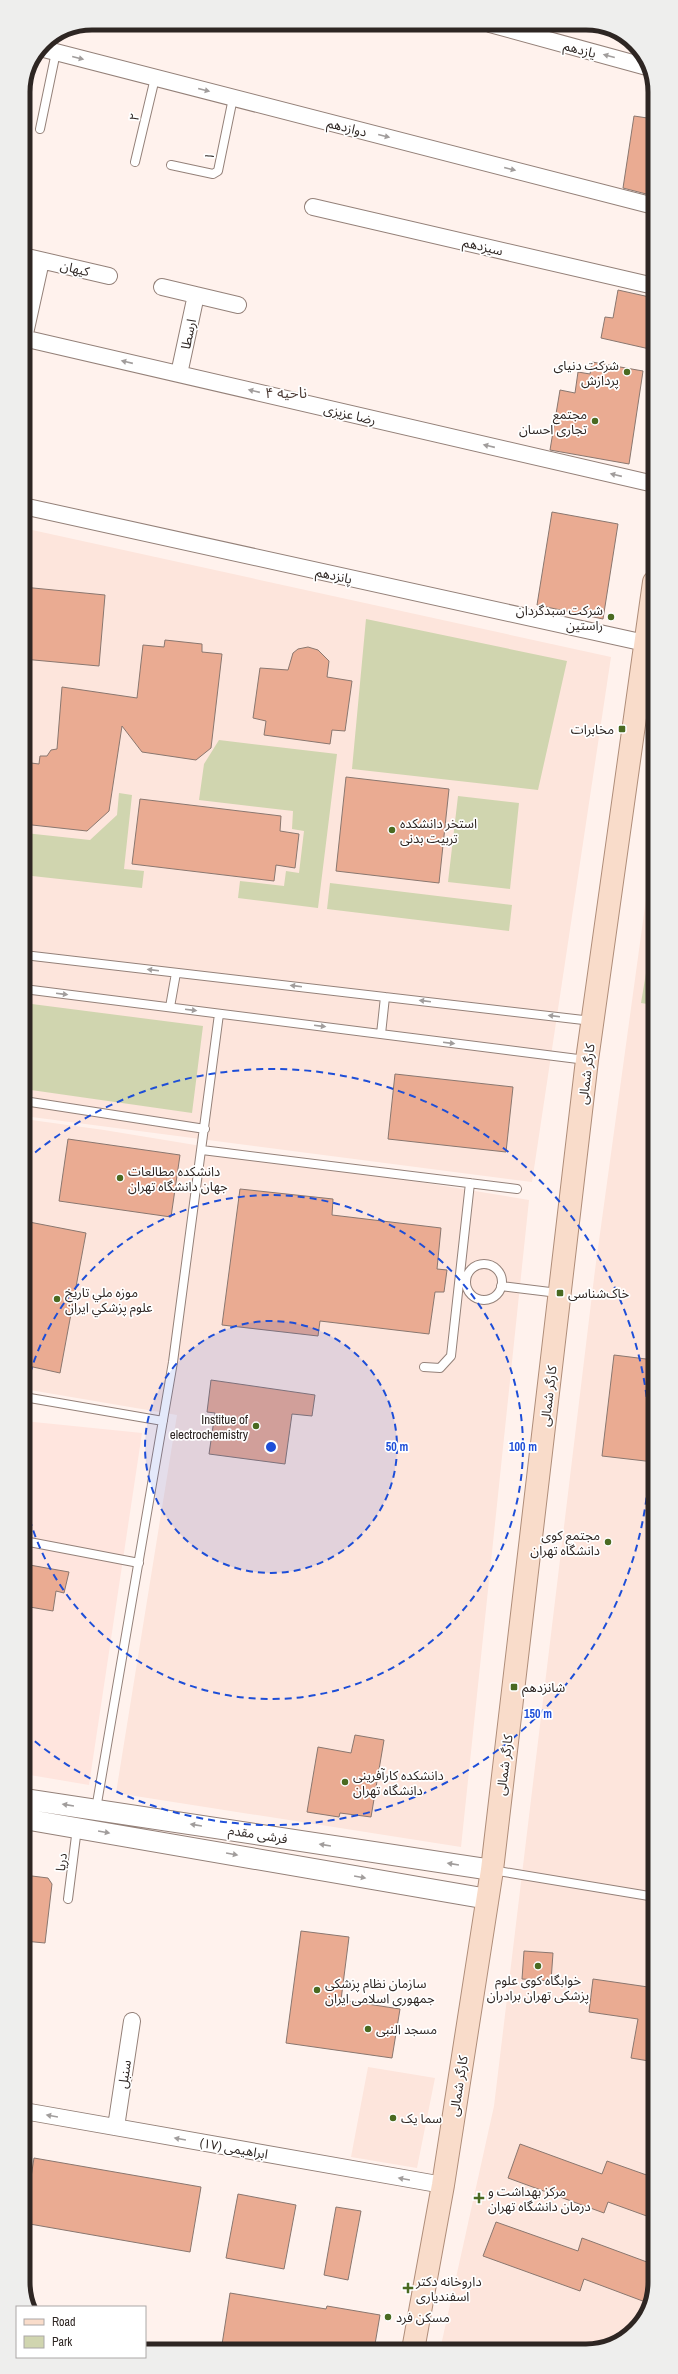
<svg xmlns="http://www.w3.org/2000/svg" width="678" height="2374" font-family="'Archivo Narrow','Noto Sans Arabic',sans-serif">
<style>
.commercial{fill:#ffe5de}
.built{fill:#fde5dc}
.green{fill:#d0d5af}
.building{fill:#eaab92;stroke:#8a776f}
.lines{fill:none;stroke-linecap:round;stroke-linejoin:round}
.service-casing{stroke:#948179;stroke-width:10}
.minor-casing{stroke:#948179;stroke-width:18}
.tertiary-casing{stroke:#948179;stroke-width:22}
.primary-casing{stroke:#af8d79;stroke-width:24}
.service{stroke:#fff;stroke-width:8}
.minor{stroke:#fff;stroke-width:16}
.tertiary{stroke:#fff;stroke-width:20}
.primary{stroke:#f9dcca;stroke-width:22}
.oneway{fill:#a19d9c}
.ring{fill:none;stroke:#1d4ed8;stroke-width:2;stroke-dasharray:7 5}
.poi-dot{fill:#4a6a21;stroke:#fff;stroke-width:1.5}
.labels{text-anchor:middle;stroke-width:3.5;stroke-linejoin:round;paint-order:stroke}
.street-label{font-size:13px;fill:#2e2623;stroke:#fff}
.poi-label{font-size:13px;fill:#2e2623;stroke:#fff;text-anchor:start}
.quarter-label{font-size:15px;fill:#503f39;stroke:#fff}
.rim{fill:none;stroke:#2e2623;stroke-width:5}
.centre{fill:#1d4ed8;stroke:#fff;stroke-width:2}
.ring-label{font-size:12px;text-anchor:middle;font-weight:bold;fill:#1d4ed8;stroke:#fff;stroke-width:3.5;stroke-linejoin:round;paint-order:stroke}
</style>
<rect width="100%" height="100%" fill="#fff2ed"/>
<path class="commercial" d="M 24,1421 L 142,1433 L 89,1785 L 24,1774 Z"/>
<path class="built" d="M 23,528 L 611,657 L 532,1182 L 24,1116 Z
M 654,841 L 655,2282 L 641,2324 L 600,2350 L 440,2350 L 494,2106 L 595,1270 Z
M 24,1119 L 104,1130 L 529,1200 L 461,1847 L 116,1793 L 177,1415 L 24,1389 Z
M 368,2067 L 435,2078 L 417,2168 L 351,2157 Z"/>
<path class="green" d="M 366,619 L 567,661 L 538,790 L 352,769 Z
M 219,740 L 337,754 L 318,908 L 238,898 L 240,881 L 284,886 L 286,871 L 299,873 L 304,831 L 292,829 L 293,811 L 199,800 L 204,764 Z
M 119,793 L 132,795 L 124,869 L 144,871 L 142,888 L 23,875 L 25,833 L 90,840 L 117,815 Z
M 458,796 L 519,803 L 510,889 L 448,882 Z
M 330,883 L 512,905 L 509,931 L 327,909 Z
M 650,949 L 654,949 L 654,1005 L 641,1003 Z
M 24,1003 L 203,1026 L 192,1113 L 24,1089 Z"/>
<path class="building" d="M 634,116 L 654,119 L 654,196 L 623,188 Z
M 618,290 L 654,298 L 654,350 L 601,338 L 605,317 L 613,318 Z
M 592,362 L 643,371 L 629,464 L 550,450 L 560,390 L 575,393 L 578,372 L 590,374 Z
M 552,512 L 618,524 L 603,619 L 537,605 Z
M 23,587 L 105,595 L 99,666 L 23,659 Z
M 165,640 L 202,644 L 202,652 L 222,654 L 211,748 L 196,760 L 142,752 L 122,726 L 109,811 L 87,831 L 23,824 L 23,762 L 39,764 L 40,756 L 47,756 L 51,750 L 57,749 L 62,687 L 137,698 L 143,645 L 164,647 Z
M 308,647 L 318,650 L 329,661 L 327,677 L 352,681 L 345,731 L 332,730 L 330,744 L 264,735 L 266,721 L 253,718 L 260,668 L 288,670 L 293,653 L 298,649 Z
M 346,777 L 449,789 L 439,883 L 336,871 Z
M 140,799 L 281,816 L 280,831 L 299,834 L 295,868 L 276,865 L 274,881 L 132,864 Z
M 395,1074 L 513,1087 L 506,1152 L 388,1139 Z
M 68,1139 L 180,1155 L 171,1217 L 59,1201 Z
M 240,1189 L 333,1199 L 332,1215 L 441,1228 L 437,1269 L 447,1270 L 444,1292 L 435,1292 L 429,1334 L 320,1321 L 318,1336 L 222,1325 Z
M 24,1221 L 86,1233 L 60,1373 L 24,1365 Z
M 614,1355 L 654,1360 L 654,1462 L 602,1456 Z
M 211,1380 L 315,1395 L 312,1416 L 292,1414 L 285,1464 L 209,1454 L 215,1413 L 207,1412 Z
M 24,1564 L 69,1572 L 64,1593 L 56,1591 L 53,1611 L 24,1606 Z
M 355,1735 L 384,1740 L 371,1817 L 340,1813 L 339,1817 L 307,1812 L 318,1747 L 351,1753 Z
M 24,1875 L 48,1878 L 52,1884 L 45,1943 L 24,1941 Z
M 301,1931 L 349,1937 L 341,2000 L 400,2009 L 392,2058 L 286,2043 Z
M 524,1951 L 553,1953 L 551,1981 L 522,1979 Z
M 593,1979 L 655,1988 L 655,2062 L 631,2058 L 638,2019 L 589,2012 Z
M 520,2144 L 602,2174 L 607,2161 L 655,2178 L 655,2219 L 608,2202 L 604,2213 L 508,2178 Z
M 34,2158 L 201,2187 L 190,2252 L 24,2223 Z
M 238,2194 L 296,2205 L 284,2269 L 226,2258 Z
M 336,2207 L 361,2211 L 348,2280 L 324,2275 Z
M 496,2222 L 578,2251 L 582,2238 L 655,2265 L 655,2282 L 648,2303 L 584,2279 L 580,2291 L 483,2256 Z
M 230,2293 L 326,2309 L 327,2306 L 380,2315 L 374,2350 L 221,2351 Z"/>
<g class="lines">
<g class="service-casing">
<path id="service" d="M 40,129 L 56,52
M 135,162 L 155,78
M 171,165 L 213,174 L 218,171 L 233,98
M 24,955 L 592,1021
M 24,989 L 586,1060
M 170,1007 L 176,973
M 381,1034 L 385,997
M 24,1101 L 205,1129
M 202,1150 L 517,1189
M466 1282a18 18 0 1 1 36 0a18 18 0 1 1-36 0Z
M 501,1286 L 558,1293
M 424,1367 L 440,1368 L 451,1356 L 470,1183
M 24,1397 L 163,1421
M 24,1541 L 139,1563
M 96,1809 L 173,1362 L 219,1014
M 492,1870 L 655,1897
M 68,1899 L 77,1828"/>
</g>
<g class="minor-casing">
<path id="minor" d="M 490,24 L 647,67
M 40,48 L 654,206
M 313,207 L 654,286
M 23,256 L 109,276
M 162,287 L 238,305
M 23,338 L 654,484
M 24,338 L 41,261
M 179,374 L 196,295
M 23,506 L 645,643
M 24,2111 L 443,2185
M 116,2127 L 132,2021"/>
</g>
<g class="tertiary-casing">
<path id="tertiary" d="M 24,1799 L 492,1870
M 24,1819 L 488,1899"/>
</g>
<g class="primary-casing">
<path id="primary" d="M 413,2350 L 443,2185 L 492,1870 L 587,1060 L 654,582"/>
</g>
<use href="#service" class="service"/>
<use href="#minor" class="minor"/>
<use href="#tertiary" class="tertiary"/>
<use href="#primary" class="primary"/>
</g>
<defs><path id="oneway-solid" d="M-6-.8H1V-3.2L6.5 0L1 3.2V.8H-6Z"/></defs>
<g class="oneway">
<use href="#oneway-solid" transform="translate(609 56) rotate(-165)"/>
<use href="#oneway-solid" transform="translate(78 58) rotate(14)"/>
<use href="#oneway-solid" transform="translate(204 90) rotate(14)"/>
<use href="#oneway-solid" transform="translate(384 136) rotate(14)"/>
<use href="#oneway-solid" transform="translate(510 169) rotate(14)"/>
<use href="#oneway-solid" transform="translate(127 362) rotate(-167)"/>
<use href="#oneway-solid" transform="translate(254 391) rotate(-167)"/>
<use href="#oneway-solid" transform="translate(489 446) rotate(-167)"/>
<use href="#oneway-solid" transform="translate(616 475) rotate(-167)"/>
<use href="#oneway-solid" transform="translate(153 970) rotate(-173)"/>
<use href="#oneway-solid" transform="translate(296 986) rotate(-173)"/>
<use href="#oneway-solid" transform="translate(62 994) rotate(7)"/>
<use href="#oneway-solid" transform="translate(425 1001) rotate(-173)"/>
<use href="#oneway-solid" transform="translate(191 1010) rotate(7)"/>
<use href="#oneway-solid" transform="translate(554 1016) rotate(-173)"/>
<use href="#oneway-solid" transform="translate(320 1026) rotate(7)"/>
<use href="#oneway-solid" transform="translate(449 1043) rotate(7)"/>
<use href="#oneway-solid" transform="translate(68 1805) rotate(-171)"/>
<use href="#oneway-solid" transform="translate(196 1825) rotate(-171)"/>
<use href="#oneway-solid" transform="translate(104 1832) rotate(10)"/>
<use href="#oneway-solid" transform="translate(325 1845) rotate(-171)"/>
<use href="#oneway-solid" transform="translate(232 1854) rotate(10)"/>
<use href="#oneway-solid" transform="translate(453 1864) rotate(-171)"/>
<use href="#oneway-solid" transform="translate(360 1877) rotate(10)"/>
<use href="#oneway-solid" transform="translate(52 2116) rotate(-170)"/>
<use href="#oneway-solid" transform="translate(180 2139) rotate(-170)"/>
<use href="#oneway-solid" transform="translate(404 2179) rotate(-170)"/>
</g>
<circle cx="271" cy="1447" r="126" fill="#1d4ed8" fill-opacity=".12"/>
<g class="ring">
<circle cx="271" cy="1447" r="126"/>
<path d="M24 1397A252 252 0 1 1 24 1497"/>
<path d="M26 1160A378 378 0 1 1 26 1734"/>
</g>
<g class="poi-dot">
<circle cx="627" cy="372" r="4"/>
<circle cx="595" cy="421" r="4"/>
<circle cx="611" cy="617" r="4"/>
<rect x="618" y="725" width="8" height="8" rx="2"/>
<circle cx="392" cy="830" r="4"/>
<circle cx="120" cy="1178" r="4"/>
<rect x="556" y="1289" width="8" height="8" rx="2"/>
<circle cx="57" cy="1299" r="4"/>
<circle cx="256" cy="1426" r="4"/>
<circle cx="608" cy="1542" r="4"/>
<rect x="510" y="1683" width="8" height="8" rx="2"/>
<circle cx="345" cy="1782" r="4"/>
<circle cx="538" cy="1966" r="4"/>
<circle cx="317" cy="1990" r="4"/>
<circle cx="368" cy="2029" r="4"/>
<circle cx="393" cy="2118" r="4"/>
<path d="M477 2192h4v4h4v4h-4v4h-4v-4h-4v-4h4z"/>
<path d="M406 2282h4v4h4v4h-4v4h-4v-4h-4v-4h4z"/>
<circle cx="388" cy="2317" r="4"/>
</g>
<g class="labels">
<g class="street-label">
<text transform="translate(580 49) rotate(15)" y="5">یازدهم</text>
<text transform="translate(134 117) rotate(-77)" y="5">۲</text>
<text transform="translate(347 127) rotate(14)" y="5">دوازدهم</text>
<text transform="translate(209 156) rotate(-78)" y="5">۱</text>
<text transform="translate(483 246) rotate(13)" y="5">سیزدهم</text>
<text transform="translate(75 268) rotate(13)" y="5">کیهان</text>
<text transform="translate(188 334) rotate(-78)" y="5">ارسطا</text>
<text transform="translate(350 414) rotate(13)" y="5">رضا عزیزی</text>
<text transform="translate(334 575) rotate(12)" y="5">پانزدهم</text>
<text transform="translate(586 1074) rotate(-83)" y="5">کارگر شمالی</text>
<text transform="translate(548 1396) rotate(-83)" y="5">کارگر شمالی</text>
<text transform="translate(504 1765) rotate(-83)" y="5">کارگر شمالی</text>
<text transform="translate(258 1834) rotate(9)" y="5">فرشی مقدم</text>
<text transform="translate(61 1862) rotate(-83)" y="5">دریا</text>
<text transform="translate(124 2074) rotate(-81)" y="5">سنبل</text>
<text transform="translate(458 2086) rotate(-81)" y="5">کارگر شمالی</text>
<text transform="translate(234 2148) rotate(10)" y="5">ابراهیمی (۱۷)</text>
</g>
<g class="poi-label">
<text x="619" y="370" text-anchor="end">شرکت دنیای<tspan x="619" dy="15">پردازش</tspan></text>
<text x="587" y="419" text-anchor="end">مجتمع<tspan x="587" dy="15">تجاری احسان</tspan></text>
<text x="603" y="615" text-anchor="end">شرکت سبدگردان<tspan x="603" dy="15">راستین</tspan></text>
<text x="614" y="734" text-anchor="end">مخابرات</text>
<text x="400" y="828">استخر دانشکده<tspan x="400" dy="15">تربیت بدنی</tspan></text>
<text x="128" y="1176">دانشکده مطالعات<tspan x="128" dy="15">جهان دانشگاه تهران</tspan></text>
<text x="65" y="1297">موزه ملي تاريخ<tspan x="65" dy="15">علوم پزشكي ايران</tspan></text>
<text x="568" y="1298">خاک‌شناسی</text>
<text x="248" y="1424" text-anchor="end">Institue of<tspan x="248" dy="15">electrochemistry</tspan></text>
<text x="600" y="1540" text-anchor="end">مجتمع کوی<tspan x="600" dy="15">دانشگاه تهران</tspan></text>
<text x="522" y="1692">شانزدهم</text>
<text x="353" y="1780">دانشکده کارآفرینی<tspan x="353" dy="15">دانشگاه تهران</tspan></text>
<text x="538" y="1985" text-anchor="middle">خوابگاه کوی علوم<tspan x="538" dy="15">پزشکی تهران برادران</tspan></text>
<text x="325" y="1988">سازمان نظام پزشکی<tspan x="325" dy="15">جمهوری اسلامی ایران</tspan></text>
<text x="376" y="2034">مسجد النبی</text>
<text x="401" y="2123">سما یک</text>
<text x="488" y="2196">مرکز بهداشت و<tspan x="488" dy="15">درمان دانشگاه تهران</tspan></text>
<text x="416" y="2286">داروخانه دکتر<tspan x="416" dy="15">اسفندیاری</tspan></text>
<text x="396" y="2322">مسکن فرد</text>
</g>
<g class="quarter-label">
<text x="286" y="398">ناحیه ۴</text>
</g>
</g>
<path d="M0 0H678V2374H0ZM92 30H586A62 62 0 0 1 648 92V2282A62 62 0 0 1 586 2344H92A62 62 0 0 1 30 2282V92A62 62 0 0 1 92 30Z" fill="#eeeeed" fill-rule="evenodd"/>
<path class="rim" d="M92 30H586A62 62 0 0 1 648 92V2282A62 62 0 0 1 586 2344H92A62 62 0 0 1 30 2282V92A62 62 0 0 1 92 30Z"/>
<circle cx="271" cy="1447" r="6" class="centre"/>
<g class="ring-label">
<text x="397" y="1451">50 m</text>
<text x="523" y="1451">100 m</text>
<text x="538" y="1718">150 m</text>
</g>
<rect x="16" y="2306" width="130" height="52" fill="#ffffff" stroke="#aba8a7"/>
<rect x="24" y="2319" width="20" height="6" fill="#f9dcca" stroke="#aba8a7"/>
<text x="52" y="2326" font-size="12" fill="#2e2623">Road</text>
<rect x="24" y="2336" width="20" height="12" fill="#d0d5af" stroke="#aba8a7"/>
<text x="52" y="2346" font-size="12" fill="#2e2623">Park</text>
</svg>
